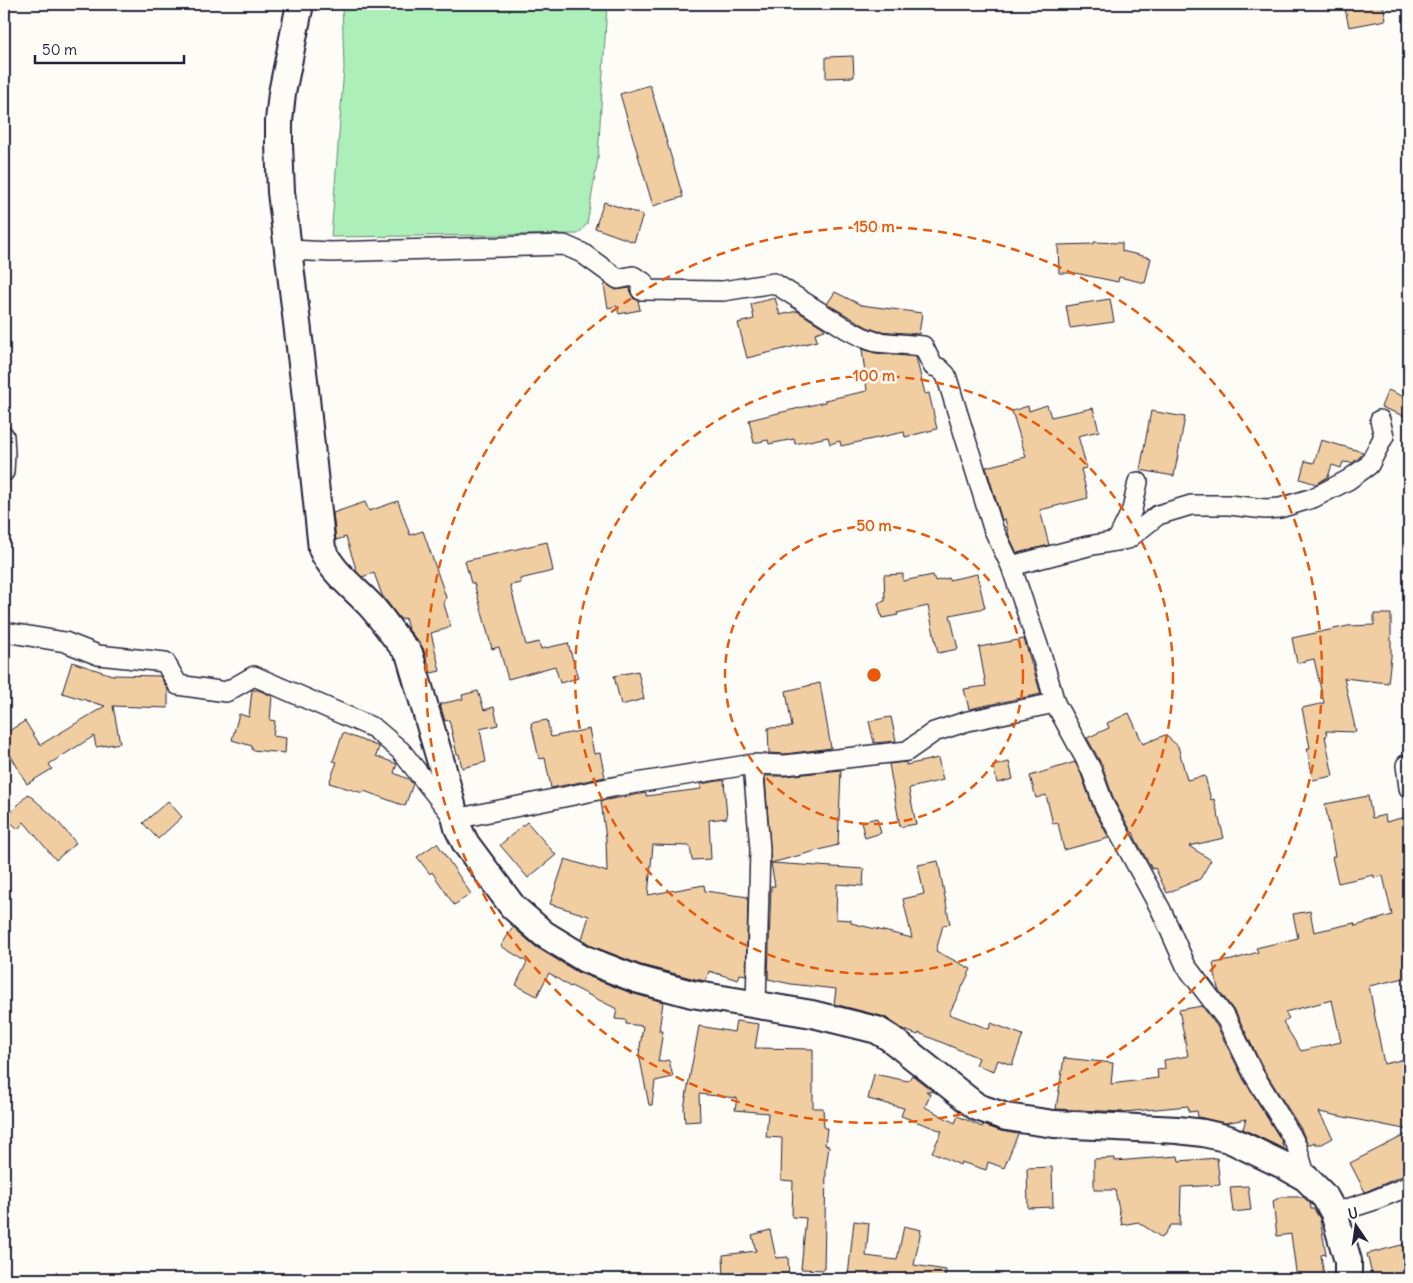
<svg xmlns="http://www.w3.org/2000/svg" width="1413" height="1283" font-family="Delius,sans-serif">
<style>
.green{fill:#adefb8;stroke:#68887a}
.building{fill:#f1cea2;stroke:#22223b;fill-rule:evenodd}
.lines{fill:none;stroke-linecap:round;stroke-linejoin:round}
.street-casing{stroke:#22223b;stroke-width:22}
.secondary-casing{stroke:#22223b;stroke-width:30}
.street{stroke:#fdfcf7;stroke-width:19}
.secondary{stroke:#fdfcf7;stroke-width:26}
.ring{fill:none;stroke:#e8590c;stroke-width:2.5;stroke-dasharray:9 6}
.centre{fill:#e8590c;stroke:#fdfcf7;stroke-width:2.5}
.ring-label{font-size:15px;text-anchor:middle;font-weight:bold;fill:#e8590c;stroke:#fdfcf7;stroke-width:5;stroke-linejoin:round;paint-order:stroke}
</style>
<rect width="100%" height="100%" fill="#fdfcf7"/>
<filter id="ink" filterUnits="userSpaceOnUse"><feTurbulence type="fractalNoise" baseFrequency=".02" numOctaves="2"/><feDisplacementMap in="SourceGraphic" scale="10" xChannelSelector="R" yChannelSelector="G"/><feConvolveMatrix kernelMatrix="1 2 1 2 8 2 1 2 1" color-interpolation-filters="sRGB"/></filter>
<g filter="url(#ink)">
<path class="green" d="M 342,4 L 607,4 L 598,158 L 587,224 L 578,234 L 331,237 L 344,68 Z"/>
<path class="building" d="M 1383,4 L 1386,20 L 1349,27 L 1345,9 Z
M 853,56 L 854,77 L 826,78 L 826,57 Z
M 650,85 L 683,197 L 653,206 L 620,94 Z
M 604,202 L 643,215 L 634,242 L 595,228 Z
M 1094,242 L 1122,243 L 1122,251 L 1151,258 L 1145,283 L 1119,277 L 1118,282 L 1075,273 L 1059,273 L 1058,245 L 1094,244 Z
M 606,284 L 616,290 L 630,288 L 631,294 L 634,299 L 638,300 L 640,310 L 619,314 L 617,306 L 608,308 L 604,285 Z
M 835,292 L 861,305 L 922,313 L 919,334 L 878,331 L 867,327 L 827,304 Z
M 775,298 L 780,315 L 797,311 L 824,328 L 825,330 L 815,333 L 817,341 L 747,358 L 738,323 L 754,319 L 751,304 Z
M 1110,299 L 1114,322 L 1070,328 L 1066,306 Z
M 862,349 L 875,353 L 916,357 L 925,394 L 929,393 L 937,429 L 905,437 L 904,432 L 841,446 L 840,441 L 830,444 L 828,437 L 795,444 L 794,439 L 769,444 L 768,440 L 754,443 L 749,420 L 825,402 L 825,400 L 867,391 Z
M 1388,390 L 1409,399 L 1409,418 L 1381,407 Z
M 1047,405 L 1051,417 L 1093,408 L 1099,431 L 1078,436 L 1087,468 L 1081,469 L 1088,498 L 1040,510 L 1049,545 L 1017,553 L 1009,536 L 1005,519 L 1002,520 L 986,467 L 1026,457 L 1012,411 L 1028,406 L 1029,411 Z
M 1151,411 L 1185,417 L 1174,476 L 1140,470 Z
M 1321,440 L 1363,452 L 1360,457 L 1352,463 L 1343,462 L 1341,468 L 1332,465 L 1328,477 L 1316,484 L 1300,479 L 1305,461 L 1314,463 Z
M 398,501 L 410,535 L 423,531 L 446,597 L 444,604 L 451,627 L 431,633 L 440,671 L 431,673 L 423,648 L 408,629 L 405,618 L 400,619 L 382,595 L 374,573 L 362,577 L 357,572 L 346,537 L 336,540 L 333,513 L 365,502 L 369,511 Z
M 547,542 L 553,571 L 520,579 L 521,583 L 510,585 L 526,645 L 539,642 L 541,649 L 568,643 L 578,678 L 560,683 L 555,666 L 508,679 L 499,647 L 492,649 L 474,583 L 471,583 L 465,561 Z
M 903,574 L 903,581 L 933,575 L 935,581 L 949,578 L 949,580 L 977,574 L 985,608 L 950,615 L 958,649 L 938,653 L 928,606 L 897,613 L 898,615 L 882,618 L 878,603 L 885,601 L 884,575 Z
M 1374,614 L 1391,614 L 1391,657 L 1388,683 L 1344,678 L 1356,732 L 1326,731 L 1327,736 L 1325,736 L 1333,776 L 1313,780 L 1307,748 L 1310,748 L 1302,708 L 1324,703 L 1314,659 L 1297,663 L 1292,638 L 1348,626 L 1374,625 Z
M 1024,639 L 1041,694 L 969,709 L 964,689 L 986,686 L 979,647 Z
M 72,662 L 112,675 L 160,676 L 168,690 L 168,708 L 113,706 L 120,743 L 96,747 L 94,736 L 49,764 L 52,769 L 27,784 L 4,744 L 4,734 L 25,721 L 40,745 L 105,706 L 62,693 Z
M 638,671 L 644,699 L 621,705 L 614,676 Z
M 820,683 L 831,748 L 785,754 L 769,753 L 768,728 L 792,727 L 786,691 Z
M 252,690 L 258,690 L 272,696 L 270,720 L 275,721 L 273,736 L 286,738 L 285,753 L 252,750 L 252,746 L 232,740 L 239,714 L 249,717 Z
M 478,691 L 484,710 L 494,707 L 498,725 L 480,729 L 486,762 L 462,768 L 459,754 L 457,754 L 449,720 L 445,721 L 440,704 L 463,699 L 462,695 Z
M 1129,713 L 1143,744 L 1165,735 L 1178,746 L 1187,780 L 1205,776 L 1211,800 L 1214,799 L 1224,838 L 1189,846 L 1211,860 L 1200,879 L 1167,893 L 1155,868 L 1152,869 L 1136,840 L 1133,832 L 1132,833 L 1114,800 L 1102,765 L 1087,738 L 1109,728 L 1107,723 Z
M 891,717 L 896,741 L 874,743 L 869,721 Z
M 547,720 L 551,737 L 589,729 L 594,754 L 600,753 L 605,777 L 551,788 L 545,758 L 539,759 L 531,723 Z
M 343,733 L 377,746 L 379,747 L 376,756 L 397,764 L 394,773 L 408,779 L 413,784 L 405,806 L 364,791 L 363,793 L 329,783 L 337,762 L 333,761 Z
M 938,758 L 943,780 L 910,788 L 909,790 L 916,824 L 900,827 L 889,764 L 906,762 L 906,765 Z
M 1009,762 L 1013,779 L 997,783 L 993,766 Z
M 1075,762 L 1081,774 L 1094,810 L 1109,838 L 1064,850 L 1058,823 L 1053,824 L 1046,795 L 1036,798 L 1030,776 Z
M 841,770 L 838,845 L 771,863 L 765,776 L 786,776 Z
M 724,780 L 727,818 L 709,820 L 711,859 L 692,860 L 690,846 L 653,845 L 648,895 L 704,885 L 705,891 L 748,897 L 746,975 L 740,974 L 738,980 L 709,971 L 706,981 L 695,979 L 641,965 L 592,946 L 582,939 L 589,916 L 550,904 L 565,859 L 607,872 L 606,839 L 601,801 L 646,793 L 646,796 L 701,789 L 701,784 Z
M 28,794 L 54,817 L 76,843 L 56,860 L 24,822 L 18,829 L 6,818 Z
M 1368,796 L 1372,818 L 1385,815 L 1386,822 L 1409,816 L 1409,977 L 1369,986 L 1384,1064 L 1409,1058 L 1409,1130 L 1319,1112 L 1333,1138 L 1322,1144 L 1315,1144 L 1315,1142 L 1308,1145 L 1301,1129 L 1264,1070 L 1237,1015 L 1218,989 L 1213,963 L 1232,960 L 1258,952 L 1256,948 L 1298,938 L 1293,914 L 1310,911 L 1314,932 L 1354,923 L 1355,926 L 1392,915 L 1383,876 L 1374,878 L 1374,875 L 1338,883 L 1332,857 L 1335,856 L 1325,804 ZM 1332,1000 L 1341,1042 L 1301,1051 L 1283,1022 L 1289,1018 L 1285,1012 Z
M 168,801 L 182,817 L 158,839 L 143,823 Z
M 877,818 L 881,833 L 865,838 L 861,822 Z
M 527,822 L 556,855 L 528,878 L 500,845 Z
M 437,843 L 471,894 L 454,905 L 432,872 L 430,874 L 417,857 Z
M 938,861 L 950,924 L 943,925 L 936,951 L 971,969 L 949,1014 L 989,1029 L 991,1023 L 1023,1035 L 1012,1065 L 998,1060 L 994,1071 L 976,1065 L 979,1058 L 919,1033 L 918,1035 L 904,1030 L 885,1017 L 834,1004 L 836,989 L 791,984 L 768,979 L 771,886 L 775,886 L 771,863 L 864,869 L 863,886 L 837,884 L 836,919 L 851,920 L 851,923 L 912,938 L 903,899 L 924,894 L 918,865 Z
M 513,927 L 536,947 L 577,972 L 631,993 L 663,1002 L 659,1031 L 663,1031 L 658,1062 L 669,1060 L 673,1077 L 655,1081 L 652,1105 L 649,1105 L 639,1054 L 643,1026 L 626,1024 L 626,1020 L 615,1019 L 617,1009 L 571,986 L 570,987 L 549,973 L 537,996 L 516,985 L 527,962 L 501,946 Z
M 1202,1006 L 1217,1026 L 1244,1080 L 1281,1140 L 1284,1149 L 1243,1129 L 1246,1119 L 1225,1123 L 1198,1117 L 1197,1111 L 1189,1112 L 1188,1106 L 1124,1112 L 1056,1109 L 1064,1058 L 1113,1063 L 1111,1084 L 1158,1078 L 1157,1070 L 1165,1069 L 1164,1060 L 1188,1056 L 1179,1010 Z
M 736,1021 L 759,1024 L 755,1048 L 813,1049 L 813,1108 L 823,1108 L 824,1128 L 827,1128 L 825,1145 L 829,1146 L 826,1169 L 824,1270 L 801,1269 L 806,1218 L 792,1217 L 793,1181 L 781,1180 L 782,1138 L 766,1137 L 768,1113 L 735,1110 L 737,1098 L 699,1094 L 700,1121 L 685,1122 L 684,1108 L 699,1026 L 734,1032 Z
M 874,1074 L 908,1081 L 912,1075 L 934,1092 L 926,1091 L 930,1094 L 925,1107 L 955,1123 L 958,1116 L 982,1127 L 983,1125 L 1001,1131 L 1018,1134 L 1004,1168 L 988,1162 L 986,1170 L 961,1162 L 960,1165 L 932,1152 L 942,1131 L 901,1116 L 904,1108 L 868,1099 Z
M 1409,1133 L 1409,1173 L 1365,1192 L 1350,1163 Z
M 1178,1156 L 1179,1161 L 1217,1158 L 1220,1185 L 1181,1187 L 1180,1225 L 1171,1225 L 1162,1238 L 1138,1222 L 1122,1225 L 1115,1190 L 1094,1190 L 1094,1159 L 1115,1158 L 1115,1161 Z
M 1052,1167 L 1053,1207 L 1028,1208 L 1027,1168 Z
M 1248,1186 L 1251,1210 L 1233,1212 L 1230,1187 Z
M 1281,1197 L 1303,1197 L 1310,1203 L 1311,1209 L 1314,1209 L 1320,1219 L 1326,1254 L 1321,1255 L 1324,1277 L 1297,1279 L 1291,1234 L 1277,1236 L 1273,1201 Z
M 854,1221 L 869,1223 L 866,1256 L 897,1260 L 904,1226 L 921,1230 L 914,1265 L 946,1270 L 945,1279 L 869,1279 L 869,1278 L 848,1276 Z
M 770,1230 L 776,1258 L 788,1257 L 789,1279 L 724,1279 L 723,1255 L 756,1251 L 752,1235 Z
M 1409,1243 L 1409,1279 L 1373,1279 L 1367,1254 Z"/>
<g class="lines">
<g class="street-casing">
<path id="street" d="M 289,250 L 331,252 L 564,245 L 582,253 L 618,279 L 633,276 L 643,282 L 641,290 L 723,291 L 774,283 L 845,328 L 862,337 L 876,342 L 923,346 L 933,366 L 939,368 L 946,375 L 993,528 L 1011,566 L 1043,660 L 1055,703 L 1091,769 L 1104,805 L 1161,910 L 1186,966 L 1227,1020 L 1254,1075 L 1291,1135 L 1297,1147 L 1306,1178
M 4,436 L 5,454 L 4,472
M 1117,541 L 1132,510 L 1138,482
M 1011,566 L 1088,546 L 1128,539 L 1158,515 L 1191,505 L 1229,505 L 1265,509 L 1280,508 L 1313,498 L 1348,480 L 1369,465 L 1384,436 L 1380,420
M 4,631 L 5,632 L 65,642 L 98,655 L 165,662 L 178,685 L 226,692 L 254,676 L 374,728 L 401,751 L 455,819 L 618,786 L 753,764 L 785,765 L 907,751 L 934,732 L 968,721 L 1055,703
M 753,764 L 760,849 L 756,1004
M 1406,765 L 1409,788
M 1334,1213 L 1372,1201 L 1409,1186"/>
</g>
<g class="secondary-casing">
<path id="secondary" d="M 300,4 L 282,93 L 279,121 L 279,144 L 281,192 L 304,380 L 322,549 C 332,572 353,587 370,605 C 384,620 394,638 409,653 L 442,766 L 458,828 L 466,844 L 513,907 L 544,934 L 585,959 L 636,979 L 692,994 L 812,1014 L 877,1030 L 890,1038 L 977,1107 L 1006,1117 L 1054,1124 L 1178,1130 L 1203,1133 L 1229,1139 L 1283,1165 L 1306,1178 L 1325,1197 L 1334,1213 L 1348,1261 L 1348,1279"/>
</g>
<use href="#street" class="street"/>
<use href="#secondary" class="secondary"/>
</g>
</g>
<g class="ring">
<circle cx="874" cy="675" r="149"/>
<circle cx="874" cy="675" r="299"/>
<circle cx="874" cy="675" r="448"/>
</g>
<circle cx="874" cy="675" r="8" class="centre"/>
<g class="ring-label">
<text x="874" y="232">150 m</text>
<text x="874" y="381">100 m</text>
<text x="874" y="531">50 m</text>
</g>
<rect width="1413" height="1283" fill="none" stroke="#fdfcf7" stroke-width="20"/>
<rect x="10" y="10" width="1393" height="1263" fill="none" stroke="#22223b" stroke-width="2" filter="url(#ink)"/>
<g transform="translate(1356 1226) rotate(347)" stroke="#fdfcf7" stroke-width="4" paint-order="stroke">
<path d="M0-4L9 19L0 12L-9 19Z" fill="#22223b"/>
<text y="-8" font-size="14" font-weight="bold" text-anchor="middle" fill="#22223b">U</text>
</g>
<path d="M35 55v8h149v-8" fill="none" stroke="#22223b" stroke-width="2.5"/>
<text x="42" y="55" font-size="15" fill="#22223b" stroke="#fdfcf7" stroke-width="4" paint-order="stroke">50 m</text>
</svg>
